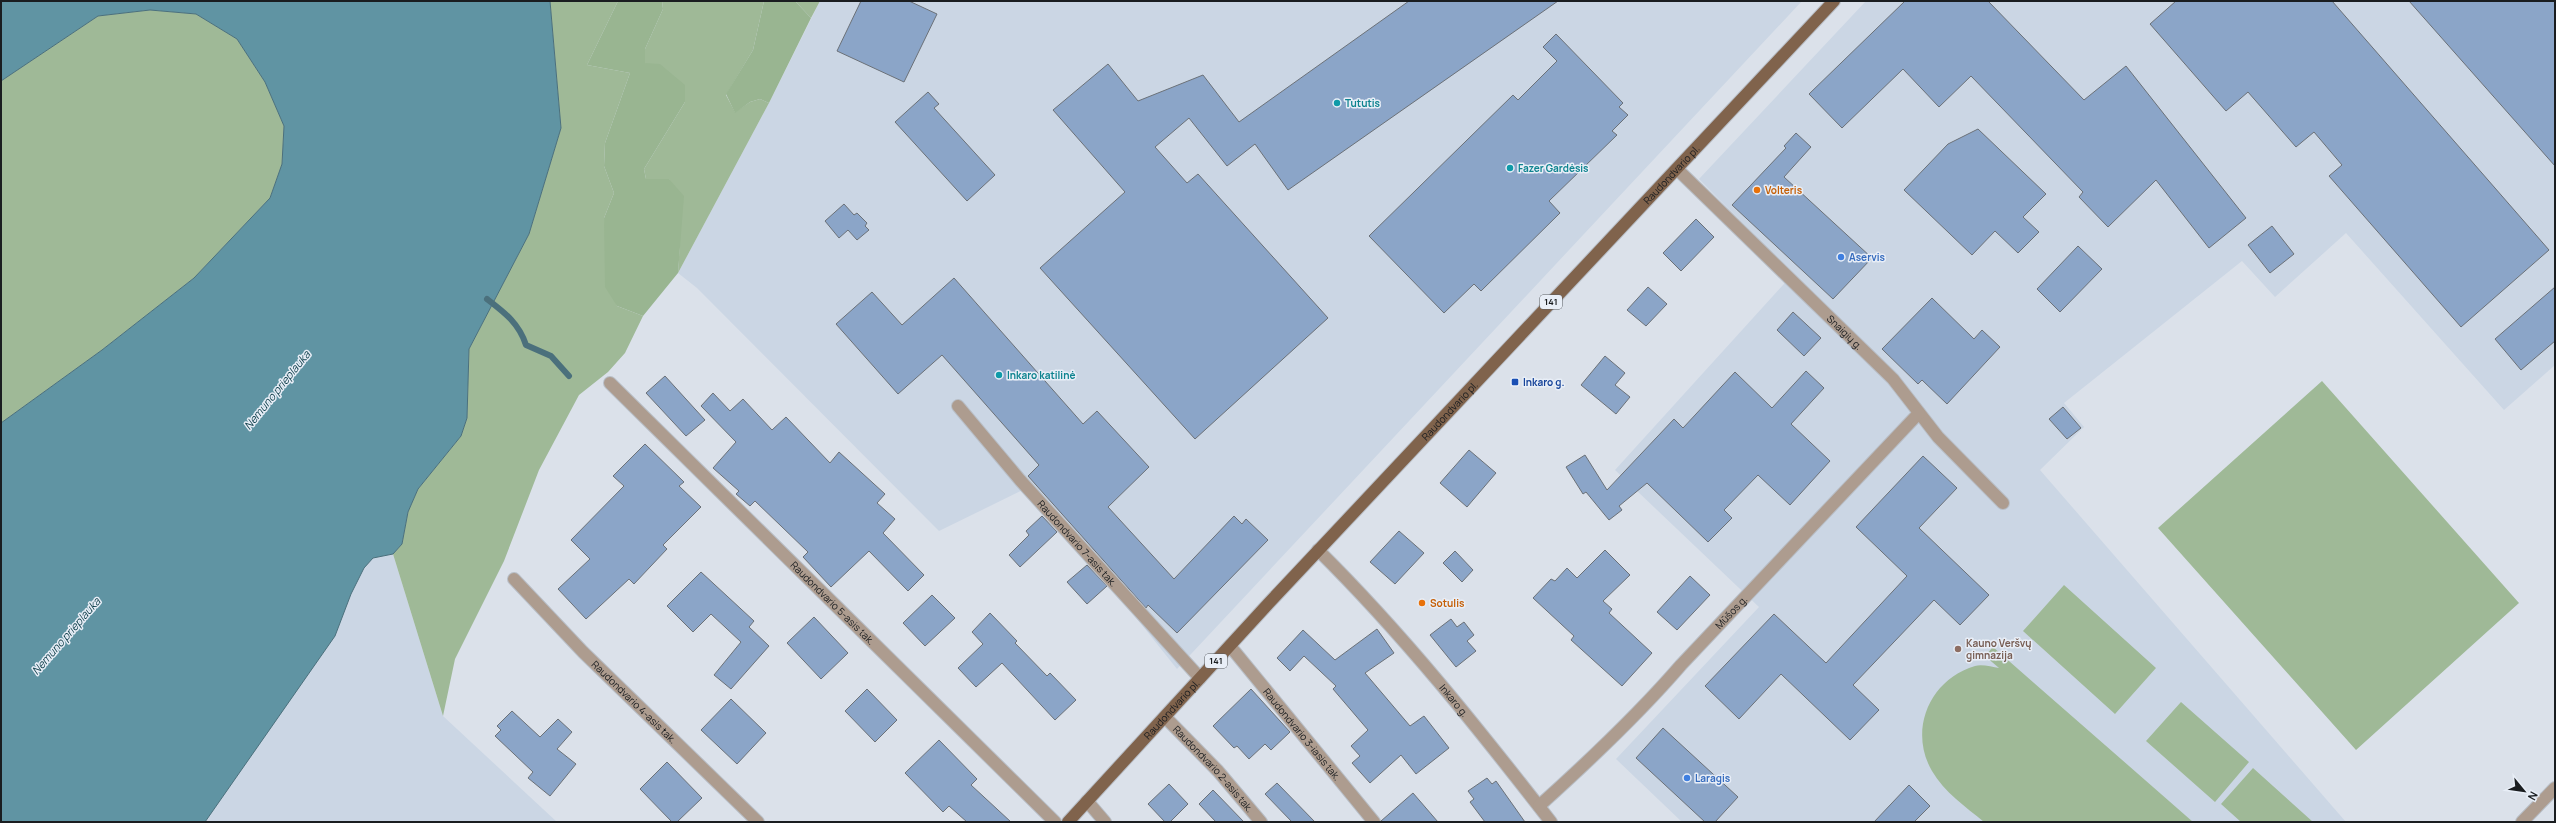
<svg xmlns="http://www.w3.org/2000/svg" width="2556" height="823" font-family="Manrope,sans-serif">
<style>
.built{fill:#cbd6e4}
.green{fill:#9fb997}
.forest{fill:#99b591}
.water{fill:#6094a3;stroke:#4b707c}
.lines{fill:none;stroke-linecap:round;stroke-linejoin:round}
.stream{stroke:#4b707c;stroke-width:6}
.building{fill:#8ba5c8;stroke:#6b7178}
.minor-casing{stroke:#b8bec6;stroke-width:14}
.major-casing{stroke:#b8bec6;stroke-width:14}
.minor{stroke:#ad9c8f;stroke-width:12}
.major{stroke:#80634c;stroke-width:12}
.culture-dot{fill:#0f9aa8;stroke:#e8eef7;stroke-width:1.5}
.food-dot{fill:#e8710a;stroke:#e8eef7;stroke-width:1.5}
.shop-dot{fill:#3f7fe0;stroke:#e8eef7;stroke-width:1.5}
.transit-dot{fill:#1a4fb4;stroke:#e8eef7;stroke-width:1.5}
.education-dot{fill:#8d6e63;stroke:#e8eef7;stroke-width:1.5}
.labels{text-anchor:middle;stroke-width:3;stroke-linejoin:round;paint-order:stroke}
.shield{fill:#e8eef7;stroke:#585c60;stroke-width:1}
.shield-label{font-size:9px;font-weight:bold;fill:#1a1d20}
.culture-label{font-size:10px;font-weight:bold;fill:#0d838f;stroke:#e8eef7;text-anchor:start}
.street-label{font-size:10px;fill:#1a1d20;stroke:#e8eef7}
.food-label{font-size:10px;font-weight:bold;fill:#c56008;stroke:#e8eef7;text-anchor:start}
.shop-label{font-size:10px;font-weight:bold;fill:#366cbe;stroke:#e8eef7;text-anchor:start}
.transit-label{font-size:10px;font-weight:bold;fill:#164399;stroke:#e8eef7;text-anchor:start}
.education-label{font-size:10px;font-weight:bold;fill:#785e54;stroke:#e8eef7;text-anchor:start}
.water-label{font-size:11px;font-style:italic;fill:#0f3f4b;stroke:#e8eef7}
</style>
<rect width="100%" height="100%" fill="#dbe1ea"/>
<path class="built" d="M 820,1 L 1802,1 L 1177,669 L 1031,486 L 939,531 L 697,288 L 678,273 L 769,103 Z
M 1866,1 L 2555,1 L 2555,365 L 2504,410 L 2346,233 L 2275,297 L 2242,261 L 2064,403 L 2084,427 L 2040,470 L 2346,822 L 1682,822 L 1616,759 L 1759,607 L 1615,470 L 1793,274 L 1699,179 Z
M 393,554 L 443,716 L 557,822 L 205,822 L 335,636 L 351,594 L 364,568 L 373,558 Z"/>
<path class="green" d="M 550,1 L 618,1 L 587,65 L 630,73 L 605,143 L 604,166 L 614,193 L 604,218 L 617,306 L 643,316 L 625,353 L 608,372 L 579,395 L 539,470 L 504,561 L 455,659 L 443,716 L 393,554 L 402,544 L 408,512 L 418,489 L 461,436 L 467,418 L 469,349 L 529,234 L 561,128 Z
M 662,1 L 764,1 L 753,50 L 726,95 L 735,112 L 750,102 L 760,99 L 769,103 L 678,273 L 680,241 L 669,179 L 646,179 L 644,169 L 685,102 L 645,63 L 645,49 L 663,9 Z
M 795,1 L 820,1 L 811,18 Z
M 150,10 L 196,14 L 237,39 L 265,82 L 284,126 L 282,164 L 270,198 L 194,278 L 102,350 L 1,423 L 1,81 L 98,16 Z
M 2322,381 L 2519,603 L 2356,750 L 2158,528 Z
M 2064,585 L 2156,668 L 2115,714 L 2023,631 Z
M 1993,647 L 2193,822 L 1984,822 C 1966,807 1944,792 1932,771 C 1908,730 1930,679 1975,666 C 1982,664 1992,667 1999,668 L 1985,656 Z
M 2181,702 L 2249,762 L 2215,802 L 2146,741 Z
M 2253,768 L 2313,822 L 2241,822 L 2221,804 Z"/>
<path class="forest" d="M 618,1 L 662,1 L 663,9 L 645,49 L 645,63 L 660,64 L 685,85 L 685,102 L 644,169 L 646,179 L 669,179 L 684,196 L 678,273 L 643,316 L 617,306 L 605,287 L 604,218 L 614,193 L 604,166 L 605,143 L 630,73 L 587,65 Z
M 764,1 L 795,1 L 811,18 L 769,103 L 760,99 L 750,102 L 735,113 L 726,94 L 753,50 Z"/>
<path class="water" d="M 1,1 L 550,1 L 561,128 L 529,234 L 469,349 L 467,418 L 461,436 L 418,489 L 408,512 L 402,544 L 393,554 L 373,558 L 364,568 L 351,594 L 335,636 L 205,822 L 1,822 L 1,423 L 102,350 L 194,278 L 270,198 L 282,164 L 284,126 L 265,82 L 237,39 L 196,14 L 150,10 L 98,16 L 1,81 Z"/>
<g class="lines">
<path class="stream" d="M 487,299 C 504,312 519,323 526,345 L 551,356 L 569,376"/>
</g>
<path class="building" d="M 861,1 L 909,1 L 937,14 L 904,82 L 837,51 Z
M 1409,1 L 1558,1 L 1288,190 L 1255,144 L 1227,166 L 1189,118 L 1155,147 L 1187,183 L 1198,174 L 1328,318 L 1195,439 L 1040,268 L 1125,192 L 1053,110 L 1108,64 L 1138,101 L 1203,75 L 1239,122 Z
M 1905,1 L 1988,1 L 2084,100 L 2126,66 L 2246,218 L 2209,248 L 2156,180 L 2108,227 L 2079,197 L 2083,192 L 1971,76 L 1939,107 L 1903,69 L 1842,128 L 1809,94 Z
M 2176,1 L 2332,1 L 2549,250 L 2461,327 L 2329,176 L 2342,165 L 2314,132 L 2296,147 L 2248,92 L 2226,111 L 2150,24 Z
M 2409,1 L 2555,1 L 2555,166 Z
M 1556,34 L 1623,103 L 1619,107 L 1628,115 L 1612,131 L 1617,135 L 1549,201 L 1560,213 L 1481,291 L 1474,284 L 1444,313 L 1369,236 L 1513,95 L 1518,100 L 1557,61 L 1543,47 Z
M 928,92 L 939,104 L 934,108 L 995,175 L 967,201 L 895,122 Z
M 1978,129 L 2046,194 L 2023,217 L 2039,232 L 2018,253 L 1995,231 L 1972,255 L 1904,190 L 1948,144 Z
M 1796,133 L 1811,147 L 1784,177 L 1872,258 L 1833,299 L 1732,205 L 1786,148 L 1784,146 Z
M 844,204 L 854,215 L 857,213 L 867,223 L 865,226 L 869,230 L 857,240 L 848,230 L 839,238 L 825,221 Z
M 1696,219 L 1714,237 L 1681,271 L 1663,253 Z
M 2272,226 L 2294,254 L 2270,273 L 2248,245 Z
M 2078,246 L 2102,269 L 2060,312 L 2037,289 Z
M 954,278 L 1083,424 L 1097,411 L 1149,467 L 1108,507 L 1174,579 L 1234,516 L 1242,524 L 1246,519 L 1268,540 L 1177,633 L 1148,605 L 1146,608 L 1028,476 L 1039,465 L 942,355 L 898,394 L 836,324 L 872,292 L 902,325 Z
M 1648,287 L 1667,304 L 1646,326 L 1627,310 Z
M 2555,287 L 2555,341 L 2521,370 L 2495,339 Z
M 1932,298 L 1974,339 L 1982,330 L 2000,347 L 1947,404 L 1922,380 L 1918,384 L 1882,349 Z
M 1793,312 L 1821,338 L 1804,356 L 1777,330 Z
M 1605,356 L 1625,373 L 1615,385 L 1630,397 L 1616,414 L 1581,385 Z
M 1806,371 L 1824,388 L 1791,424 L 1830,461 L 1790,505 L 1758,475 L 1724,510 L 1732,518 L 1708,542 L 1647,483 L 1619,506 L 1622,510 L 1609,520 L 1586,492 L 1583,494 L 1566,467 L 1585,455 L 1607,490 L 1674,419 L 1683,428 L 1735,372 L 1772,408 Z
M 665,376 L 705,420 L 686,436 L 646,393 Z
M 713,393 L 730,411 L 743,399 L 772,430 L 786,417 L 830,463 L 839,452 L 885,494 L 877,503 L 895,519 L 883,533 L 924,575 L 908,591 L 869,551 L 831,587 L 803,557 L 808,552 L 755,501 L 750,506 L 736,494 L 739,491 L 713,468 L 736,442 L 701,406 Z
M 2063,407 L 2081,428 L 2067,439 L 2049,419 Z
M 645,444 L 684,482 L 679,486 L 701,507 L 663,545 L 667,549 L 634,584 L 629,579 L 586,619 L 558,589 L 590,559 L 571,540 L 624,486 L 613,476 Z
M 1469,450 L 1496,473 L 1467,507 L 1440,483 Z
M 1923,456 L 1957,488 L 1919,528 L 1989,595 L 1960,625 L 1934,600 L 1853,685 L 1879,710 L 1850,740 L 1781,674 L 1739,719 L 1705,686 L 1774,614 L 1826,663 L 1907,576 L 1856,527 Z
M 1042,516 L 1057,532 L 1020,567 L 1009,555 L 1029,535 L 1026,531 Z
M 1399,531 L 1424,553 L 1395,584 L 1370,562 Z
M 1605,550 L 1630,575 L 1603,601 L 1612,609 L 1609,613 L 1652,653 L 1622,686 L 1571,640 L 1574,636 L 1533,598 L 1551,579 L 1555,581 L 1567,568 L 1577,578 Z
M 1455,551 L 1473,570 L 1462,582 L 1443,563 Z
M 1087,565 L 1107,586 L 1087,604 L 1067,582 Z
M 701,572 L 754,621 L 749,627 L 769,646 L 731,689 L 714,675 L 741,642 L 711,614 L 693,632 L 667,606 Z
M 1690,576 L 1710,595 L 1677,630 L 1657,612 Z
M 932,595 L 955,618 L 925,646 L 903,623 Z
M 990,613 L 1017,641 L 1015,643 L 1047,676 L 1050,673 L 1076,700 L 1055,720 L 1002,663 L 976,687 L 958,668 L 983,644 L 972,632 Z
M 814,617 L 848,653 L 821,679 L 787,643 Z
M 1451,619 L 1457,627 L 1464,622 L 1474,635 L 1467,641 L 1476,651 L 1456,667 L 1430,635 Z
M 1377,629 L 1394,653 L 1365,673 L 1410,726 L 1424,716 L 1449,748 L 1416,774 L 1401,755 L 1370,783 L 1352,763 L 1360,756 L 1351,746 L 1368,730 L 1333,689 L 1336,686 L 1304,656 L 1290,671 L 1277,658 L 1303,630 L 1335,660 Z
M 867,689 L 897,720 L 875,742 L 845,711 Z
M 1251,689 L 1290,732 L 1271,750 L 1265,744 L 1249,759 L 1237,746 L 1234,748 L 1213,726 Z
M 731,699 L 766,733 L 737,764 L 701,730 Z
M 512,711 L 540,737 L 558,719 L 572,732 L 557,749 L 576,764 L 550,796 L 528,778 L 533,772 L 495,736 L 501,730 L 497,726 Z
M 1663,728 L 1738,797 L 1715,822 L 1705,822 L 1636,758 Z
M 939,740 L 977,779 L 971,785 L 1011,822 L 967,822 L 949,806 L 943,812 L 905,773 Z
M 667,762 L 702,798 L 677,822 L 672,822 L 640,789 Z
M 1487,778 L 1492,784 L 1496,781 L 1525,822 L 1485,822 L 1470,802 L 1474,799 L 1468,791 Z
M 1277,783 L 1315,822 L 1292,822 L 1265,794 Z
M 1169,784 L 1188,804 L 1170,822 L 1165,822 L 1148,804 Z
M 1909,785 L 1930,806 L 1914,822 L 1874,822 Z
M 1213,790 L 1244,822 L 1216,822 L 1199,804 Z
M 1413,793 L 1438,822 L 1381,822 L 1381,821 Z"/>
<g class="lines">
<g class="minor-casing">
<g id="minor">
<path id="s1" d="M 1677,169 L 1893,379 L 1938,437 L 2003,503"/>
<path id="s2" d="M 610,383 L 1055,822"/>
<path id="s3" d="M 958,406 L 1020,480 L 1200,678"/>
<path id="s4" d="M 1318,550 C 1403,634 1478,728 1551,822"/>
<path id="s5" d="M 514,579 L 583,652 L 758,822"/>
<path id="s6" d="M 1230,646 L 1374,822"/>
<path id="s7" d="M 1165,717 L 1218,771 L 1261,822"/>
<path d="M 1087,801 L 1105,822"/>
<path id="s8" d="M 1539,806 C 1589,761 1637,716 1681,665 L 1919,413"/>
<path d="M 2522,822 L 2555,788"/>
</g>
</g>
<g class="major-casing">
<g id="major">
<path id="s9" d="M 1068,822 L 1268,604 L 1834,1"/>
</g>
</g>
<use href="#minor" class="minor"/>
<use href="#major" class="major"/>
</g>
<g class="culture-dot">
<circle cx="1337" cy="103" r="4"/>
<circle cx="1510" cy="168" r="4"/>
<circle cx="999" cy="375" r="4"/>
</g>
<g class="food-dot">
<circle cx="1757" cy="190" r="4"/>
<circle cx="1422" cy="603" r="4"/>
</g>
<g class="shop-dot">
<circle cx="1841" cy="257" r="4"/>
<circle cx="1687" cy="778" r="4"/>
</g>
<rect class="transit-dot" x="1511" y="378" width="8" height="8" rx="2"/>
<circle class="education-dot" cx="1958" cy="649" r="4"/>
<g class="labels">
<g class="shield">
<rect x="1540" y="295" width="22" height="14" rx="3"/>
<rect x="1205" y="654" width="22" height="14" rx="3"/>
</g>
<g class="shield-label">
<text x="1551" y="305">141</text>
<text x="1216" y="664">141</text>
</g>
<g class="culture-label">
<text x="1345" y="107">Tututis</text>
<text x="1518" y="172">Fazer Gardėsis</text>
<text x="1007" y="379">Inkaro katilinė</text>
</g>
<g class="street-label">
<text dy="4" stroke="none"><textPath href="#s9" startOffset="885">Raudondvario pl.</textPath></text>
<text dy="4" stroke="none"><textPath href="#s1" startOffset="234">Snaigių g.</textPath></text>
<text dy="4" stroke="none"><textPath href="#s9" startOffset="561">Raudondvario pl.</textPath></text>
<text dy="4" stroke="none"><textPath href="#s3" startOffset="182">Raudondvario 7-asis tak.</textPath></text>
<text dy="4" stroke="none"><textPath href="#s2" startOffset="313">Raudondvario 5-asis tak.</textPath></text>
<text dy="4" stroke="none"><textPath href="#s8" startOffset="273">Mūšos g.</textPath></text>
<text dy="4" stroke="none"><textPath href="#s5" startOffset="172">Raudondvario 4-asis tak.</textPath></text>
<text dy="4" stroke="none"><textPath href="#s4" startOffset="203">Inkaro g.</textPath></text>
<text dy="4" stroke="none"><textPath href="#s9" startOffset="153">Raudondvario pl.</textPath></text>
<text dy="4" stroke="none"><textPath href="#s6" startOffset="114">Raudondvario 3-iasis tak.</textPath></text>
<text dy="4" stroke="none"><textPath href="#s7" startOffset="71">Raudondvario 2-asis tak.</textPath></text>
</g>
<g class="food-label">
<text x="1765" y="194">Volteris</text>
<text x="1430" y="607">Sotulis</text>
</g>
<g class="shop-label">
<text x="1849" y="261">Aservis</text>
<text x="1695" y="782">Laragis</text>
</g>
<g class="transit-label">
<text x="1523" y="386">Inkaro g.</text>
</g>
<g class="education-label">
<text x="1966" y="647">Kauno Veršvų<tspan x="1966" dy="12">gimnazija</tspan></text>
</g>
<g class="water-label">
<text transform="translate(277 390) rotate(-51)" y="4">Nemuno prieplauka</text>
<text transform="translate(66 636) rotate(-49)" y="4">Nemuno prieplauka</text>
</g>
</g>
<rect width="2556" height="823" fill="none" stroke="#1a1d20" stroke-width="4"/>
<g transform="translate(2524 791) rotate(119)" stroke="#e8eef7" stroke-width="3" paint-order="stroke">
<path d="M0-3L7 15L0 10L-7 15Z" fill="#1a1d20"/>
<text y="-6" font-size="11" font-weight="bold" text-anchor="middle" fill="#1a1d20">N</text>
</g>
</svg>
